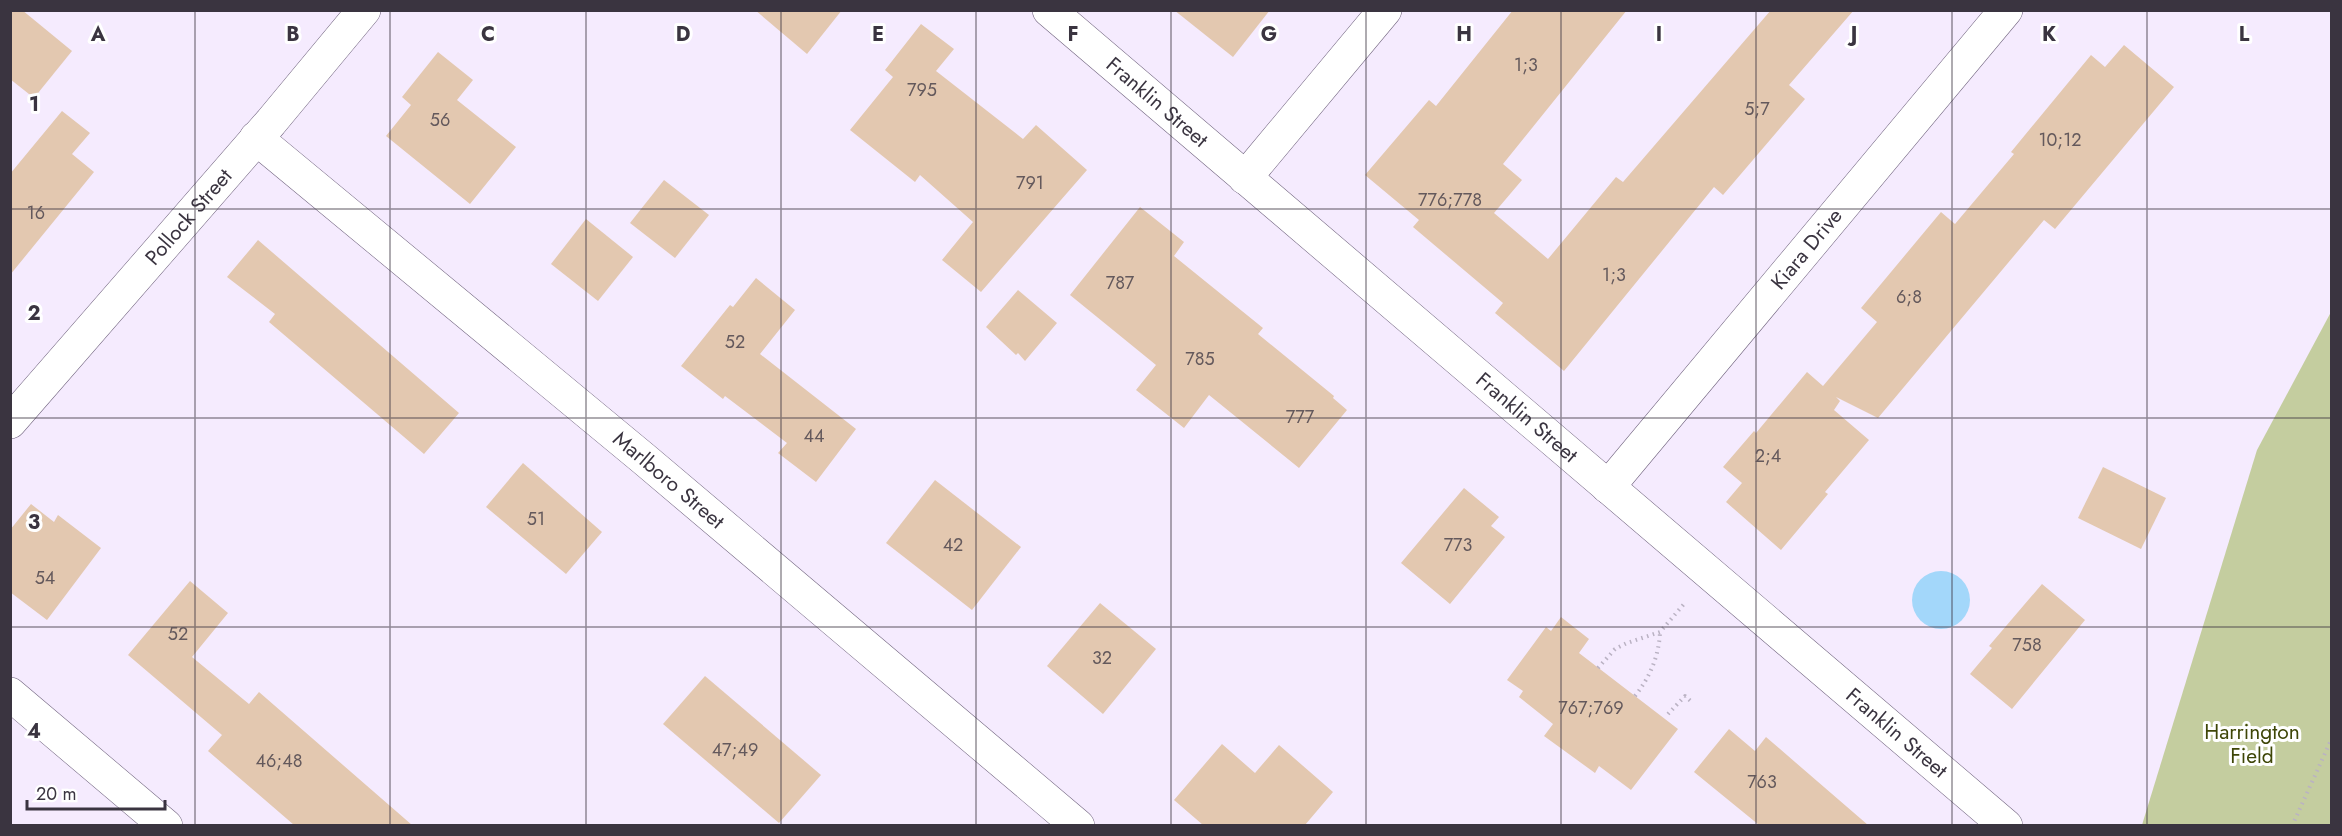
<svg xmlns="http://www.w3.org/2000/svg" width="2342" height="836" font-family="Jost,sans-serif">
	<rect width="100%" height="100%" fill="#f5ebfe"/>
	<path fill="#c4cd9f" d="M 2331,312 L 2331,825 L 2142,825 L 2257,450 Z"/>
	<circle fill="#a3d7fa" cx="1941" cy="600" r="29"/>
	<g fill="#e3c8b0">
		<path d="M 10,10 L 22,10 L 72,51 L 34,98 L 10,79 Z"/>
		<path d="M 755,10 L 842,10 L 807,54 Z"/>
		<path d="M 1174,10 L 1270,10 L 1233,57 Z"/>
		<path d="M 1513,10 L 1627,10 L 1503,164 L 1522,180 L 1494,213 L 1548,259 L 1616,177 L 1623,182 L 1771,10 L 1854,10 L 1789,85 L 1805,99 L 1723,195 L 1714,187 L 1564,371 L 1495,313 L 1503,303 L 1413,227 L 1419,220 L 1365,175 L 1429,100 L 1436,106 Z"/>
		<path d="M 921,24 L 954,49 L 936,71 L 1023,139 L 1036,125 L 1087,170 L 981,292 L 942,260 L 973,222 L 920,175 L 915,182 L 850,130 L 893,77 L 885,70 Z"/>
		<path d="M 2124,45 L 2174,87 L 2055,229 L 2044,220 L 1878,418 L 1836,397 L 1840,401 L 1834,410 L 1869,440 L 1825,492 L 1828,494 L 1781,550 L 1726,502 L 1742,483 L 1723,467 L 1754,431 L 1756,433 L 1807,372 L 1823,386 L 1877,322 L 1861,308 L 1941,212 L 1955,224 L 2014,154 L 2011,152 L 2091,55 L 2105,67 Z"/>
		<path d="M 438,52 L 473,80 L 457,100 L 516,147 L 470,204 L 386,136 L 411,105 L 402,97 Z"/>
		<path d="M 62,111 L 90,133 L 72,154 L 94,172 L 10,275 L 10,174 Z"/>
		<path d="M 664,180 L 709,215 L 675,258 L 630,223 Z"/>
		<path d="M 1140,207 L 1184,242 L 1174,256 L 1263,328 L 1258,334 L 1334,396 L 1333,398 L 1347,410 L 1299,468 L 1209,395 L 1184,428 L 1136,390 L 1156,365 L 1070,295 Z"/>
		<path d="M 586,219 L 633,257 L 598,301 L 551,264 Z"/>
		<path d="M 258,240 L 459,413 L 424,454 L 269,322 L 275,314 L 227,277 Z"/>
		<path d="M 756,278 L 795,310 L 760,354 L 856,429 L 816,482 L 778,453 L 787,443 L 725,396 L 723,399 L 681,366 L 730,305 L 733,307 Z"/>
		<path d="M 1018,290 L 1057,323 L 1025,361 L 1018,353 L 1016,355 L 986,327 Z"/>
		<path d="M 523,463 L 602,532 L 566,574 L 486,507 Z"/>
		<path d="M 2103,467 L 2166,498 L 2141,549 L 2078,518 Z"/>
		<path d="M 935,480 L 1021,547 L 972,610 L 886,543 Z"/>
		<path d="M 1464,488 L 1499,517 L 1491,526 L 1505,537 L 1450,604 L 1401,563 Z"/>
		<path d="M 31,504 L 54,522 L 58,515 L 101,548 L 47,620 L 10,592 L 10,530 Z"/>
		<path d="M 190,581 L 228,613 L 192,657 L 249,704 L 259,692 L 412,825 L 294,825 L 208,751 L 222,735 L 128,655 Z"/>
		<path d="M 2042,584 L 2085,620 L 2012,709 L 1970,674 L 1992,648 L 1989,646 Z"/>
		<path d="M 1100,603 L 1156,649 L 1103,714 L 1047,666 Z"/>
		<path d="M 1561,617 L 1589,639 L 1579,653 L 1678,729 L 1631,790 L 1599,766 L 1595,773 L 1544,736 L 1553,724 L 1519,697 L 1523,691 L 1507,680 L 1546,627 L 1551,631 Z"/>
		<path d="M 705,676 L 821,775 L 779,823 L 663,724 Z"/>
		<path d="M 1729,729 L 1755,751 L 1766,737 L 1868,825 L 1759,825 L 1694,772 Z"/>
		<path d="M 1222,744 L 1255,773 L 1279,745 L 1333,792 L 1305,825 L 1203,825 L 1174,800 Z"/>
	</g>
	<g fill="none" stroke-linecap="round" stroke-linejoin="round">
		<defs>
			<g id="street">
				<path id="s1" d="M 1049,10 L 2006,826"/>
				<path id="s2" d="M 256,138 L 644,459 L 1078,826"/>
				<path d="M 1245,178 L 1385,10"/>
				<path id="s3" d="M 10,422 L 271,122 L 364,10"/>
				<path id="s4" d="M 1608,487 L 2006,10"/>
				<path d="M 10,694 L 166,826"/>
			</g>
		</defs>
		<use href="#street" stroke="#70637e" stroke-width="34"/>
		<g stroke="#bab2c3" stroke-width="4" stroke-dasharray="1.5 4.5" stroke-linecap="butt">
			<path d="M 1598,668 L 1615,649 L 1627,643 L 1660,632 L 1684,604"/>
			<path d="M 1635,696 C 1650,677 1659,656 1660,632"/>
			<path d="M 1668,714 L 1685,696 L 1693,703"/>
			<path d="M 2292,826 L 2332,738"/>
		</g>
		<use href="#street" stroke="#fff" stroke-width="33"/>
	</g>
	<path fill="none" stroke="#3a3440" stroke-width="1.5" stroke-opacity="0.55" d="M 195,10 L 195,826M 390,10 L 390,826M 586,10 L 586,826M 781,10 L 781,826M 976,10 L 976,826M 1171,10 L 1171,826M 1366,10 L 1366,826M 1561,10 L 1561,826M 1756,10 L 1756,826M 1952,10 L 1952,826M 2147,10 L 2147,826M 10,209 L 2332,209M 10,418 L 2332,418M 10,627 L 2332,627"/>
	<g text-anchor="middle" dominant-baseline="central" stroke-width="6" stroke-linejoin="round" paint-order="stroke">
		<g font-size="18" fill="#64595c">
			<text x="1526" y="65">1;3</text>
			<text x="922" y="90">795</text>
			<text x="1757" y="109">5;7</text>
			<text x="440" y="120">56</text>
			<text x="2060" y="140">10;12</text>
			<text x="1030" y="183">791</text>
			<text x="1450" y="200">776;778</text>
			<text x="36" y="213">16</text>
			<text x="1614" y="275">1;3</text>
			<text x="1120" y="283">787</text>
			<text x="1909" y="297">6;8</text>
			<text x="735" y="342">52</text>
			<text x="1200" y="359">785</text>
			<text x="1300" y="417">777</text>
			<text x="814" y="436">44</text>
			<text x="1768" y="456">2;4</text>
			<text x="536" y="519">51</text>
			<text x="953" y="545">42</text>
			<text x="1458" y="545">773</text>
			<text x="45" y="578">54</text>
			<text x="178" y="634">52</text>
			<text x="2027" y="645">758</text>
			<text x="1102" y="658">32</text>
			<text x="1591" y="708">767;769</text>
			<text x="735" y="750">47;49</text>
			<text x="279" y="761">46;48</text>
			<text x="1762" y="782">763</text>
		</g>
		<g font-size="21" fill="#3a3440" stroke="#fff">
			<text stroke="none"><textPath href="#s1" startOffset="142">Franklin Street</textPath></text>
			<text stroke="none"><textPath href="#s3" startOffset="272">Pollock Street</textPath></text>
			<text stroke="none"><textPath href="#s4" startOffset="310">Kiara Drive</textPath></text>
			<text stroke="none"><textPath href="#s1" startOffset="628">Franklin Street</textPath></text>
			<text stroke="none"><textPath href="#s2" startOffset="536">Marlboro Street</textPath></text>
			<text stroke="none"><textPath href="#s1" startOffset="1114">Franklin Street</textPath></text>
		</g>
		<g font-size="21" fill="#3e4607" stroke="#fff">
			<text x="2252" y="732">Harrington<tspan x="2252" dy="24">Field</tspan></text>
		</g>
	</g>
	<g font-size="20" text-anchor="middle" font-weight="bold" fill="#3a3440" stroke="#fff" stroke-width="6" stroke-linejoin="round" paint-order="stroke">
		<text x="98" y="41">A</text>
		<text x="293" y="41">B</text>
		<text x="488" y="41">C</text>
		<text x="683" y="41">D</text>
		<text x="878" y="41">E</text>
		<text x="1073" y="41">F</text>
		<text x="1269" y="41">G</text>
		<text x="1464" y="41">H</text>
		<text x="1659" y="41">I</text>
		<text x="1854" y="41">J</text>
		<text x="2049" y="41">K</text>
		<text x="2244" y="41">L</text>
		<text x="34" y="111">1</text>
		<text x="34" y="320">2</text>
		<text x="34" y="529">3</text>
		<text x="34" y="738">4</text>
	</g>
	<rect width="2342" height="836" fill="none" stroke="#3a3440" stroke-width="24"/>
	<path d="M27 800v9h138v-9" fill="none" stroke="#3a3440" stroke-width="3"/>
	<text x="36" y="800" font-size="18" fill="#3a3440" stroke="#ffffff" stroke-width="4.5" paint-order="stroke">20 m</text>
</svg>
